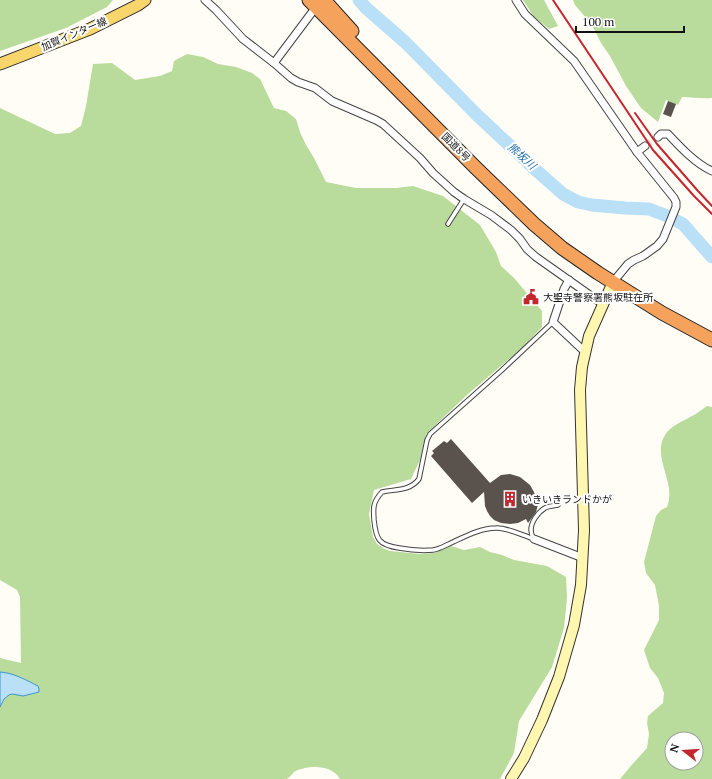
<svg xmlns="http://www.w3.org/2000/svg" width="712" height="779" font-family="'PT Serif','Noto Sans JP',serif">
	<rect width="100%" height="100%" fill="#fffdf5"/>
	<g fill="#b9dc9c" fill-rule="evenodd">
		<path d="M 0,0 L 113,0 L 107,7 L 66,28 L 0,51 Z"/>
		<path d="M 523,0 L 544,0 L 558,26 L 549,29 L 534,17 Z"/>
		<path d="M 573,0 L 712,0 L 712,98 C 702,99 692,97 682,97 L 678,105 L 666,100 L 658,122 L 641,108 L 626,86 L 610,56 L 601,43 L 592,25 L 575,5 Z"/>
		<path d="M 187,54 L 203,57 L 218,64 L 236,67 L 252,73 L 260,79 L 274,108 L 286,111 L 296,119 L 300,132 L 306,145 L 314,158 L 326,182 L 356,188 L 396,188 L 413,186 L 443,196 L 480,225 L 496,252 L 501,266 L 514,278 L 542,311 L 542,327 L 521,349 L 468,394 L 426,434 L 420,460 L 411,479 L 374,490 L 369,514 L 373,537 L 377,544 L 383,548 L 390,551 L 420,554 L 434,553 L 451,546 L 464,550 L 480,547 L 490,552 L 502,555 L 514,560 L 547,566 L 566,577 L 567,598 L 564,628 L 552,667 L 519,721 L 514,753 L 500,779 L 340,779 C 332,764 307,765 294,772 C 292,774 290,777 287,779 L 0,779 L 0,658 L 21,663 L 20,597 L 17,590 L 0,580 L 0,108 L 55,134 L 70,133 L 81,126 L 86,106 L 93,64 L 112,63 L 135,80 L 160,76 L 172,71 L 174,61 Z"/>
		<path d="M 707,406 L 712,407 L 712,779 L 620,779 L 630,767 L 647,748 L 649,734 L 647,723 L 648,716 L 663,703 L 664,693 L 658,678 L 650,668 L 644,650 L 659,620 L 659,606 L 655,585 L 646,573 L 644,562 L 656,516 L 661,510 L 667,507 C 668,504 669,501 669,498 C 672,476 650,452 668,431 C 675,424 685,420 694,415 C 699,412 703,409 707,406 ZM 672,739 L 696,739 L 696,763 L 672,763 Z"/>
	</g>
	<path fill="#b9e0f7" stroke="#3f96cf" d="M 0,672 C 14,673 26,680 38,686 L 39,689 L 39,692 L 23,696 L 12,694 L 9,695 L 4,699 L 0,707 Z"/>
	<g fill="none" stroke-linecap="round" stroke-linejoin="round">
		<path stroke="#b9e0f7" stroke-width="13" d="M 359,0 L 366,8 L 405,42 L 477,115 L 537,171 L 563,194 L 578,202 L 592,205 L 625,208 L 649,209 L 665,215 L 683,224 L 712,257"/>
	</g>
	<g fill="#5a524d">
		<path d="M 668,101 L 676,104 L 671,117 L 663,114 Z"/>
		<path d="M 451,439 L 490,483 L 501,475 L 510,474 L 520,477 L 530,485 L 534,492 L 536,500 L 539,501 L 536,512 L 528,523 L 526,519 L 518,523 L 510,524 L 501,523 L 494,520 L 490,516 L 487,511 L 485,506 L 484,492 L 472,503 L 431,456 L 434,453 L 432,451 L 444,441 L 447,443 Z"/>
	</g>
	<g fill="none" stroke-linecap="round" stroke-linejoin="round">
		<path stroke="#dbdad3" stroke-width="7" stroke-dasharray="7 3.5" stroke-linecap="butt" d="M 645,146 L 658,137"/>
		<defs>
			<g id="lane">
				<path d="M 448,224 L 464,199"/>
				<path d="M 534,539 C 524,536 506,527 496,528 C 481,528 466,536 453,542 C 446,545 440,549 433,550 C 422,551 410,550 399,548 C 379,545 376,540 374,520 C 373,507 373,502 382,492 C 396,489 410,491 419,479 L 427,440 L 430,434 L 502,370 L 553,322"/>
				<path d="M 534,539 C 532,536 531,533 531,530 C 531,522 538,512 545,508 C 548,506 553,506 558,505"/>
			</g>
			<g id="street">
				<path d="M 205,0 L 216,10 L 243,39 L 274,63 L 291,78 L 298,82 L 315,88 L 332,101 L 376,120 L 383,124 L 420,158 L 433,173 L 454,192 L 464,199 L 491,215 L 511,230 L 520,239 L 527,249 L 536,257 L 604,305"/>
				<path d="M 516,0 L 525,14 L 574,61 L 637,152 L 674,198 L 676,202 L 676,207 L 663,239 L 657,246 L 643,256 L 634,260 L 628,264 L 613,282"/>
				<path d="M 274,63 L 316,7"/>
				<path d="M 658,137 L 661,134 L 668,134 C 680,147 696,164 712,171"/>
				<path d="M 637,152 L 645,146"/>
				<path d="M 569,280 L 564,289 L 553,322 L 585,352"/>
				<path d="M 534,539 L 583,558"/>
			</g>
			<path id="secondary" d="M 511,779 L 524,758 L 542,720 L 559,677 L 574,625 L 581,585 L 584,530 L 580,390 L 582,367 L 589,336 L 613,282"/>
			<path id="primary" d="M 0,64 L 90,29 L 138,5 L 145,0"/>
			<g id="highway">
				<path d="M 309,0 L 476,168 L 534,224 L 562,248 L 598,273 L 662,313 L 712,340"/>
				<path d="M 324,0 L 352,31"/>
			</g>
		</defs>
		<use href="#lane" stroke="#444" stroke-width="5.5"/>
		<use href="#street" stroke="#444" stroke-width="9"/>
		<use href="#secondary" stroke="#333" stroke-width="12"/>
		<use href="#primary" stroke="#222" stroke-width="13"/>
		<use href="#highway" stroke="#222" stroke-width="15"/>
		<use href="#lane" stroke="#fff" stroke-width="3.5"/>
		<use href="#street" stroke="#fff" stroke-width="7"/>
		<use href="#secondary" stroke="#fff6b0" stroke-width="10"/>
		<use href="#primary" stroke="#f9d66b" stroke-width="11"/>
		<use href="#highway" stroke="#f5a25d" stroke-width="13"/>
		<g stroke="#c4262e" stroke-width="2">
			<path d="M 553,0 L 653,150 L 694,196 L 712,214"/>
			<path d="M 635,113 L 657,144 L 698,191 L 712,206"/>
		</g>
	</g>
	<defs>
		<symbol id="civic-bare" viewBox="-9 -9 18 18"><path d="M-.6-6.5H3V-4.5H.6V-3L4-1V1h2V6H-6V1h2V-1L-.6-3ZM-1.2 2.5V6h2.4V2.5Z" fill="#c4262e" stroke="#fff" stroke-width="2.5" paint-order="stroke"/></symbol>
		<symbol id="building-bare" viewBox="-9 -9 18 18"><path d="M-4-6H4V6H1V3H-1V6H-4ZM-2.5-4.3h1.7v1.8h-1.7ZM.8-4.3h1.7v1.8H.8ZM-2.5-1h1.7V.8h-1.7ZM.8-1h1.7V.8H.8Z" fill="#c4262e" stroke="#fff" stroke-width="2.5" paint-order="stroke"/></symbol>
	</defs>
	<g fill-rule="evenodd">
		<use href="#civic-bare" x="520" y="286" width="22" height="22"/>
		<use href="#building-bare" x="499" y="488" width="22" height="22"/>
	</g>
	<g text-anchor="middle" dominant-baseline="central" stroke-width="4" stroke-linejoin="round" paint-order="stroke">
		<g font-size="10" fill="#111" stroke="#fff">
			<text transform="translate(74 34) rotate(-23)">加賀インター線</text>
			<text transform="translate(456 147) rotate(45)">国道8号</text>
		</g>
		<g font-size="10" fill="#111" stroke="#fff" text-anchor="start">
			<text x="543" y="297">大聖寺警察署熊坂駐在所</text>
			<text x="522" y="499">いきいきランドかが</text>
		</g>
		<g font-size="11" font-style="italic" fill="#1768a6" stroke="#fff">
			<text transform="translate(522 156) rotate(42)">熊坂川</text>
		</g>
	</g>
	<g transform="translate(684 751) rotate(287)"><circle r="19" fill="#ffffff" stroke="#a0a0a0"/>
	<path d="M0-3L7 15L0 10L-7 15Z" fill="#c4262e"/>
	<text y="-6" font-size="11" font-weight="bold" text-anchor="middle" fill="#111111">N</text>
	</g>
	<path d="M576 26v6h108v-6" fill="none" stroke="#111111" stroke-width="2"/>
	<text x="582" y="26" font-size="12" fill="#111111" stroke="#ffffff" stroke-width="3" paint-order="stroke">100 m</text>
</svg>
